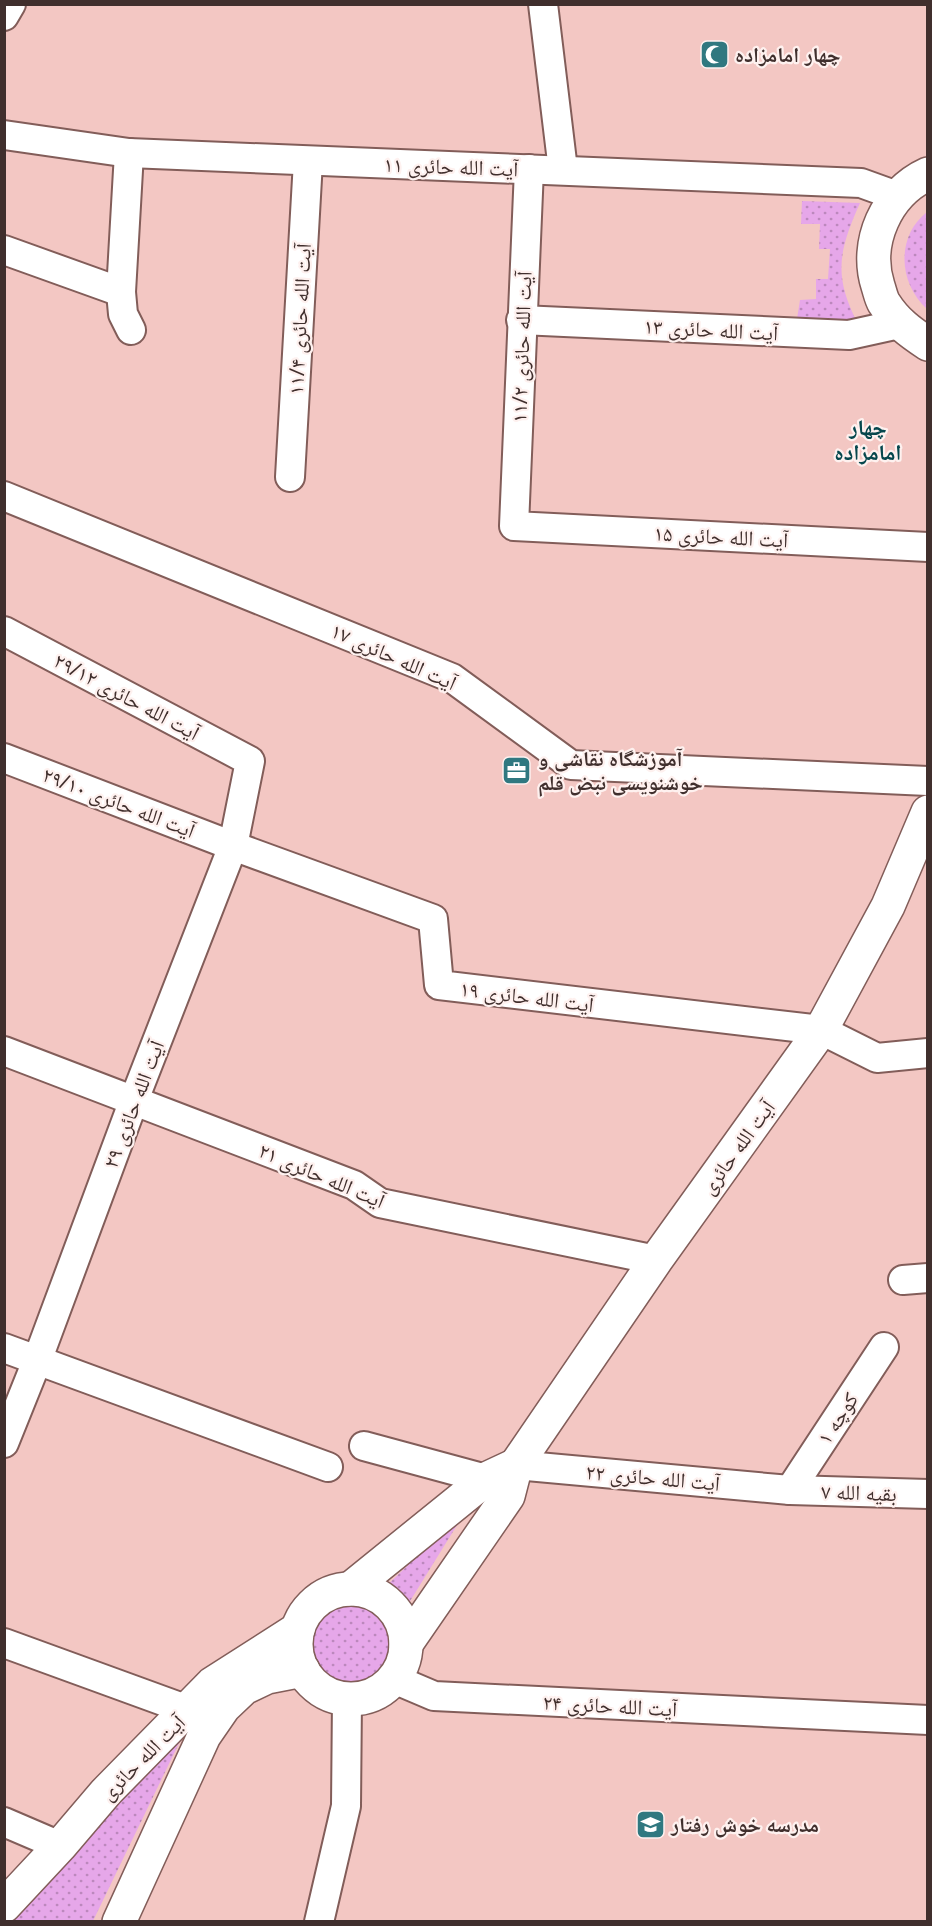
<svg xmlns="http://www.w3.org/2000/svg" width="932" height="1926" font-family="'Open Sans','Noto Naskh Arabic',sans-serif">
	<defs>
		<pattern id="grass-dots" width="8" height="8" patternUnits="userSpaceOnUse" patternTransform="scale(1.5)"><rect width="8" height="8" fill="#e6a7e9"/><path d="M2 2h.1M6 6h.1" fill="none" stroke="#bc88bd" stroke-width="1.8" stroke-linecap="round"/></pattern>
	</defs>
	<rect width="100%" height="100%" fill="#f3c7c3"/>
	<g fill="url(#grass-dots)">
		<path d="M 802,201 L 860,203 C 839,250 833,275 857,322 L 797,319 L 800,300 L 816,299 L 816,279 L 828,279 L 830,249 L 819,249 L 820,224 L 801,224 Z"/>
		<path d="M 927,212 L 927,309 C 899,284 895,237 927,212 Z"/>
		<path d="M 467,1509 L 407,1606 L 393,1592 L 383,1589 Z"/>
		<circle cx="351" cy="1646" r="42"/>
		<path d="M 181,1739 L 93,1921 L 10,1922 L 26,1901 L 171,1740 Z"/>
	</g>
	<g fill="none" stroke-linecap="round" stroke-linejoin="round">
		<defs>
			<g id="minor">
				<path d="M 543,4 L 563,170"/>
				<path d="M 4,16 L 11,4"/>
				<path d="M 4,135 L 129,153 L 861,183 L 897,196"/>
				<path d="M 129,153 L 121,292 L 123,314 L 131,330"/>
				<path d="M 529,169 L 514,526 L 928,547"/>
				<path d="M 4,250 L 121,292"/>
				<path d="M 521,320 L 849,335 L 899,324"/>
				<path d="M 290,477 L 308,161"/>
				<path d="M 4,496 L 452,678 L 571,765 L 928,781"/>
				<path d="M 4,631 L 250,761 L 233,846 L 134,1100 L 37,1361 L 4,1443"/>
				<path d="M 4,758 L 233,846 L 433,919 L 439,985 L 821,1030 L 877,1058 L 928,1053"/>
				<path d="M 4,1051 L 354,1185 L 380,1203 L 656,1260"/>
				<path d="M 903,1280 L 928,1278"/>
				<path d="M 4,1348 L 328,1467"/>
				<path d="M 364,1446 L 486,1479"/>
				<path d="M 516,1465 L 790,1490 L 928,1494"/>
				<path d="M 790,1490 L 884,1347"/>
				<path d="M 4,1643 L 188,1710"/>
				<path d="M 394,1679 L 434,1696 L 928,1720"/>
				<path d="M 4,1822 L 60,1846"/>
				<path d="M 319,1922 L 346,1806 L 347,1699"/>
			</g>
			<g id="secondary">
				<path d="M 928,174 C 886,193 864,243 878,286 C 880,292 881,298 884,303 C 896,322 910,332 928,344"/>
				<path d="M 350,1589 L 486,1479 L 516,1465"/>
				<circle cx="351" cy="1644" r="55"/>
				<path d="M 406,1644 L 508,1496 L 516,1465 L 656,1260 L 821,1030 L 888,906 L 928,812"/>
				<path d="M 4,1906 L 60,1846 L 106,1792 L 212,1684 L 298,1629"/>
				<path d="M 119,1922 L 204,1736 L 224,1707 L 244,1688 L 267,1677 L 303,1670"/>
			</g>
		</defs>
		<use href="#minor" stroke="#825d59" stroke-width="32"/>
		<use href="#secondary" stroke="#825d59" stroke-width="36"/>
		<use href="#minor" stroke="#fff" stroke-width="28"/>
		<use href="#secondary" stroke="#fff" stroke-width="33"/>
	</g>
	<defs>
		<symbol id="mosque-square" viewBox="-11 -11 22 22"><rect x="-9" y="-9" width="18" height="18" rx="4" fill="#307880" stroke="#fef1ef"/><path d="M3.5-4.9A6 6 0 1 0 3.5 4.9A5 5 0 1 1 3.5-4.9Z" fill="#fff"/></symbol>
		<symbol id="office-square" viewBox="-11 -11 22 22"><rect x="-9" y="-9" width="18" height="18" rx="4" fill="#307880" stroke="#fef1ef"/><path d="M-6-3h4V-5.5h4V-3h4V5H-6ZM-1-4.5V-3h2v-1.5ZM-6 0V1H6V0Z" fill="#fff"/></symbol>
		<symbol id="school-square" viewBox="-11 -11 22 22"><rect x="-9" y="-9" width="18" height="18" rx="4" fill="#307880" stroke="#fef1ef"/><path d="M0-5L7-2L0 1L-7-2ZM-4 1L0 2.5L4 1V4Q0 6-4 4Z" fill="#fff"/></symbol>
	</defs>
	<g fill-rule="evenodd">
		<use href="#mosque-square" x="698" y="38" width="33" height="33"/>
		<use href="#office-square" x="500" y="754" width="33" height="33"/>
		<use href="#school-square" x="634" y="1808" width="33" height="33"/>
	</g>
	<g text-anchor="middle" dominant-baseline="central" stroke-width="4.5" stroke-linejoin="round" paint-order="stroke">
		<g font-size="21" font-weight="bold" fill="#402f2d" stroke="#fef1ef" text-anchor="start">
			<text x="735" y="54">چهار امامزاده</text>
			<text x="538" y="758">آموزشگاه نقاشی و<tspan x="538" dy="24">خوشنویسی نبض قلم</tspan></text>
			<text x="671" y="1824">مدرسه خوش رفتار</text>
		</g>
		<g font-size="21" fill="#402f2d" stroke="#fef1ef">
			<text transform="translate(451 166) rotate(2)">آیت الله حائری ۱۱</text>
			<text transform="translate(299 319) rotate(-87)">آیت الله حائری ۱۱/۴</text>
			<text transform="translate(711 329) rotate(3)">آیت الله حائری ۱۳</text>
			<text transform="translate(521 347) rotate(-88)">آیت الله حائری ۱۱/۲</text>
			<text transform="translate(721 536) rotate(3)">آیت الله حائری ۱۵</text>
			<text transform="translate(394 656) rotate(24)">آیت الله حائری ۱۷</text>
			<text transform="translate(127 696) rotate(28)">آیت الله حائری ۲۹/۱۲</text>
			<text transform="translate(119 802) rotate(21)">آیت الله حائری ۲۹/۱۰</text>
			<text transform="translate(527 996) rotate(7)">آیت الله حائری ۱۹</text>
			<text transform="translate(133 1104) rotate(-69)">آیت الله حائری ۲۹</text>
			<text transform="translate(737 1147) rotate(-54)">آیت الله حائری</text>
			<text transform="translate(322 1175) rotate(23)">آیت الله حائری ۲۱</text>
			<text transform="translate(837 1418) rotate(-57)">کوچه ۱</text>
			<text transform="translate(653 1477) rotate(5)">آیت الله حائری ۲۲</text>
			<text transform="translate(859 1492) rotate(2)">بقیه الله ۷</text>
			<text transform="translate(610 1705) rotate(3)">آیت الله حائری ۲۴</text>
			<text transform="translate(142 1757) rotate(-45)">آیت الله حائری</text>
		</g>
		<g font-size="22" font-weight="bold" fill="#06474d" stroke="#fef1ef">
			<text x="868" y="426">چهار<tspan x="868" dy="25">امامزاده</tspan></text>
		</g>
	</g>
	<rect width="932" height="1926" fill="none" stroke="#402f2d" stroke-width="12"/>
</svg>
